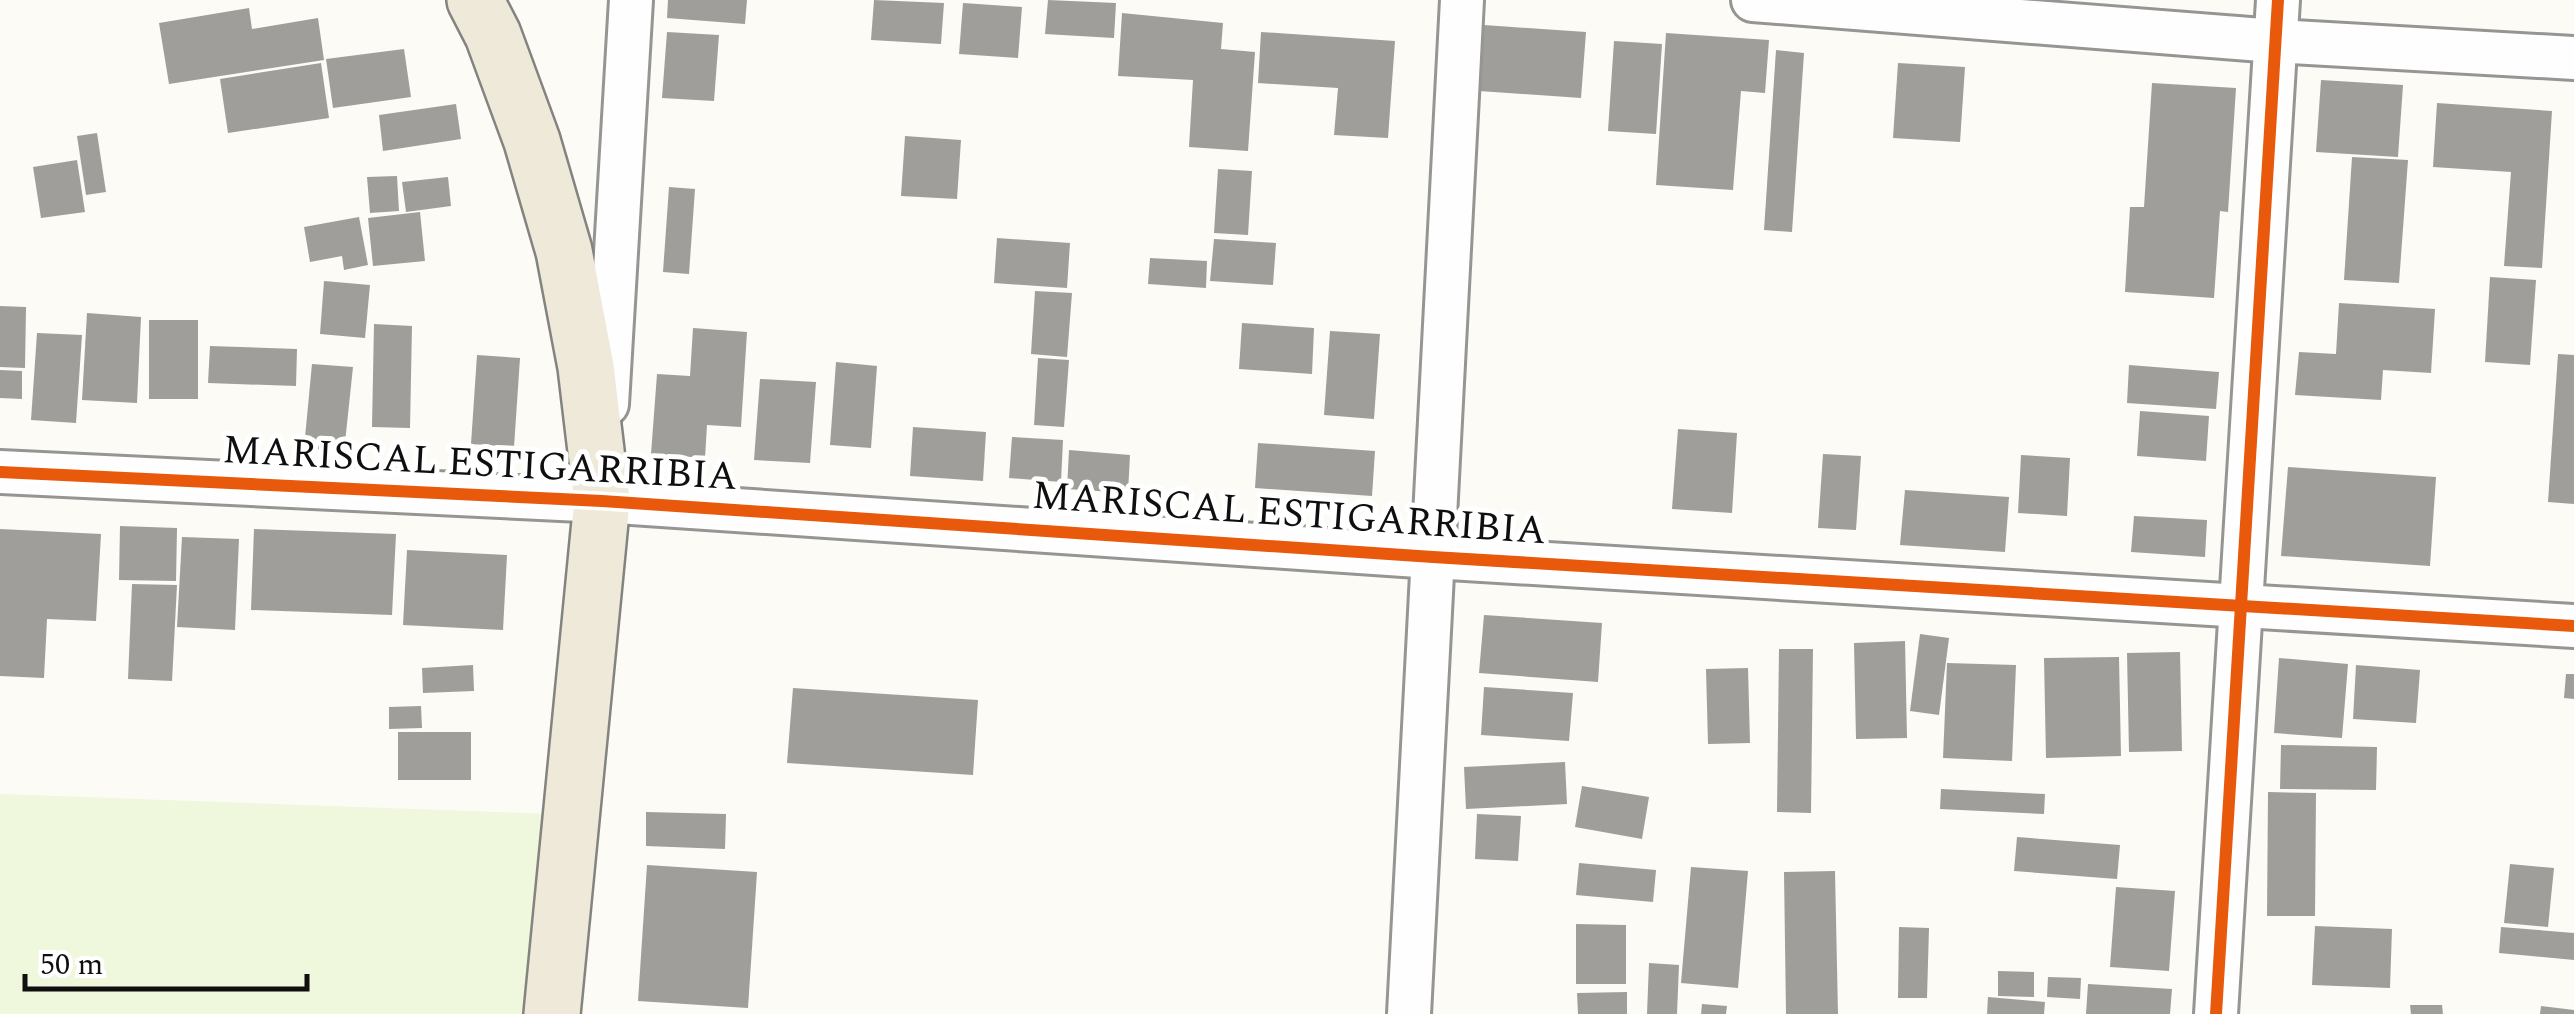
<svg xmlns="http://www.w3.org/2000/svg" width="2574" height="1014" font-family="Spectral,serif">
	<rect width="100%" height="100%" fill="#fcfbf5"/>
	<path fill="#eff7dd" d="M 0,794 L 551,814 L 535,1014 L 0,1014 Z"/>
	<g fill="#a09e9a">
		<path d="M 668,0 L 747,0 L 745,24 L 667,18 Z"/>
		<path d="M 874,0 L 944,3 L 941,44 L 871,40 Z"/>
		<path d="M 1048,0 L 1116,3 L 1114,38 L 1045,34 Z"/>
		<path d="M 963,3 L 1022,7 L 1018,58 L 959,54 Z"/>
		<path d="M 249,8 L 252,29 L 318,18 L 324,60 L 169,84 L 159,23 Z"/>
		<path d="M 1122,13 L 1223,23 L 1221,49 L 1255,52 L 1248,151 L 1189,147 L 1193,80 L 1118,76 Z"/>
		<path d="M 1484,25 L 1586,32 L 1581,98 L 1479,91 Z"/>
		<path d="M 667,32 L 719,35 L 714,101 L 662,98 Z"/>
		<path d="M 1261,32 L 1395,41 L 1388,138 L 1334,135 L 1338,88 L 1258,83 Z"/>
		<path d="M 1666,33 L 1769,40 L 1765,93 L 1741,91 L 1733,190 L 1656,185 Z"/>
		<path d="M 1614,41 L 1662,44 L 1656,134 L 1608,131 Z"/>
		<path d="M 404,49 L 411,97 L 333,108 L 326,59 Z"/>
		<path d="M 1776,50 L 1804,53 L 1792,232 L 1764,230 Z"/>
		<path d="M 321,63 L 329,118 L 228,133 L 220,79 Z"/>
		<path d="M 1898,63 L 1965,67 L 1960,142 L 1893,138 Z"/>
		<path d="M 2321,80 L 2403,85 L 2398,157 L 2316,152 Z"/>
		<path d="M 2152,83 L 2236,88 L 2228,212 L 2220,211 L 2214,298 L 2125,292 L 2130,207 L 2144,207 Z"/>
		<path d="M 2437,103 L 2552,111 L 2542,268 L 2504,266 L 2511,172 L 2433,167 Z"/>
		<path d="M 456,104 L 461,139 L 383,151 L 379,115 Z"/>
		<path d="M 97,133 L 106,192 L 86,195 L 77,136 Z"/>
		<path d="M 905,136 L 961,140 L 957,199 L 901,196 Z"/>
		<path d="M 2352,157 L 2408,160 L 2399,283 L 2344,280 Z"/>
		<path d="M 77,160 L 85,212 L 41,218 L 33,167 Z"/>
		<path d="M 1218,169 L 1252,171 L 1248,235 L 1214,233 Z"/>
		<path d="M 397,176 L 399,211 L 370,213 L 367,177 Z"/>
		<path d="M 448,177 L 451,206 L 406,212 L 402,182 Z"/>
		<path d="M 669,187 L 695,189 L 689,274 L 663,272 Z"/>
		<path d="M 420,212 L 425,261 L 373,266 L 368,218 Z"/>
		<path d="M 359,217 L 368,265 L 344,270 L 342,256 L 310,262 L 304,227 Z"/>
		<path d="M 997,238 L 1070,243 L 1067,288 L 994,283 Z"/>
		<path d="M 1214,239 L 1276,243 L 1273,285 L 1210,281 Z"/>
		<path d="M 1150,258 L 1207,261 L 1206,288 L 1148,284 Z"/>
		<path d="M 2490,277 L 2536,280 L 2530,365 L 2485,362 Z"/>
		<path d="M 324,281 L 370,285 L 365,338 L 320,334 Z"/>
		<path d="M 1035,291 L 1072,293 L 1067,357 L 1031,354 Z"/>
		<path d="M 2339,303 L 2435,309 L 2431,373 L 2383,370 L 2381,400 L 2295,395 L 2299,352 L 2336,354 Z"/>
		<path d="M 0,306 L 26,307 L 25,368 L 0,367 Z"/>
		<path d="M 87,313 L 141,317 L 137,403 L 82,400 Z"/>
		<rect x="149" y="320" width="49" height="79"/>
		<path d="M 1242,323 L 1314,328 L 1312,374 L 1239,369 Z"/>
		<path d="M 374,324 L 412,326 L 410,428 L 372,427 Z"/>
		<path d="M 693,328 L 747,332 L 741,427 L 707,425 L 705,458 L 651,454 L 657,374 L 690,376 Z"/>
		<path d="M 1330,331 L 1380,334 L 1374,419 L 1324,415 Z"/>
		<path d="M 37,333 L 82,335 L 76,423 L 31,420 Z"/>
		<path d="M 210,346 L 297,349 L 296,386 L 208,383 Z"/>
		<path d="M 2558,354 L 2574,355 L 2574,504 L 2548,502 Z"/>
		<path d="M 477,355 L 520,358 L 514,447 L 471,444 Z"/>
		<path d="M 1038,358 L 1069,360 L 1064,427 L 1034,425 Z"/>
		<path d="M 836,362 L 877,366 L 871,448 L 830,445 Z"/>
		<path d="M 312,364 L 353,367 L 344,452 L 304,448 Z"/>
		<path d="M 2129,365 L 2219,372 L 2216,409 L 2127,403 Z"/>
		<path d="M 0,370 L 22,371 L 22,399 L 0,398 Z"/>
		<path d="M 760,379 L 816,382 L 810,463 L 754,460 Z"/>
		<path d="M 2140,411 L 2209,416 L 2206,461 L 2137,456 Z"/>
		<path d="M 913,427 L 986,432 L 983,481 L 910,476 Z"/>
		<path d="M 1678,429 L 1737,433 L 1732,513 L 1672,509 Z"/>
		<path d="M 1012,437 L 1063,440 L 1061,482 L 1009,478 Z"/>
		<path d="M 1258,443 L 1375,451 L 1372,496 L 1255,488 Z"/>
		<path d="M 1069,450 L 1130,455 L 1128,493 L 1067,489 Z"/>
		<path d="M 1823,454 L 1861,456 L 1856,530 L 1818,528 Z"/>
		<path d="M 2021,455 L 2070,458 L 2067,516 L 2018,513 Z"/>
		<path d="M 2288,467 L 2436,477 L 2430,566 L 2281,556 Z"/>
		<path d="M 1905,490 L 2009,497 L 2005,552 L 1900,545 Z"/>
		<path d="M 2134,516 L 2207,520 L 2205,557 L 2131,552 Z"/>
		<path d="M 120,526 L 177,528 L 176,581 L 119,580 Z"/>
		<path d="M 0,529 L 101,534 L 96,621 L 47,619 L 44,678 L 0,676 Z"/>
		<path d="M 254,529 L 396,534 L 392,615 L 251,610 Z"/>
		<path d="M 182,537 L 239,539 L 235,630 L 177,627 Z"/>
		<path d="M 407,550 L 507,555 L 503,630 L 403,625 Z"/>
		<path d="M 132,584 L 177,585 L 172,681 L 128,679 Z"/>
		<path d="M 1484,615 L 1602,623 L 1598,682 L 1479,673 Z"/>
		<path d="M 1920,634 L 1949,638 L 1939,715 L 1910,711 Z"/>
		<path d="M 1905,641 L 1907,738 L 1856,739 L 1854,643 Z"/>
		<path d="M 1779,649 L 1813,649 L 1811,813 L 1777,812 Z"/>
		<path d="M 2180,652 L 2182,751 L 2129,752 L 2127,653 Z"/>
		<path d="M 2119,657 L 2121,756 L 2046,758 L 2044,658 Z"/>
		<path d="M 2279,658 L 2348,664 L 2342,738 L 2274,733 Z"/>
		<path d="M 1947,663 L 2016,665 L 2012,761 L 1943,758 Z"/>
		<path d="M 473,665 L 474,691 L 423,693 L 422,668 Z"/>
		<path d="M 2356,665 L 2420,670 L 2416,723 L 2353,719 Z"/>
		<path d="M 1748,668 L 1750,743 L 1708,744 L 1706,669 Z"/>
		<path d="M 2566,674 L 2574,674 L 2574,699 L 2564,698 Z"/>
		<path d="M 1484,687 L 1573,693 L 1569,741 L 1481,735 Z"/>
		<path d="M 793,688 L 978,700 L 973,775 L 787,763 Z"/>
		<path d="M 421,706 L 422,728 L 389,729 L 389,707 Z"/>
		<rect x="398" y="732" width="73" height="48"/>
		<path d="M 2281,745 L 2377,747 L 2376,790 L 2280,789 Z"/>
		<path d="M 1565,762 L 1567,804 L 1466,809 L 1464,767 Z"/>
		<path d="M 1582,786 L 1649,797 L 1642,839 L 1575,827 Z"/>
		<path d="M 1941,789 L 2045,794 L 2044,814 L 1940,809 Z"/>
		<path d="M 2268,792 L 2316,793 L 2315,916 L 2267,916 Z"/>
		<path d="M 646,812 L 726,814 L 725,849 L 646,846 Z"/>
		<path d="M 1477,814 L 1521,816 L 1518,861 L 1475,859 Z"/>
		<path d="M 2017,837 L 2120,845 L 2117,879 L 2014,871 Z"/>
		<path d="M 1579,863 L 1656,870 L 1653,902 L 1576,895 Z"/>
		<path d="M 2510,864 L 2554,868 L 2548,927 L 2504,923 Z"/>
		<path d="M 647,865 L 757,872 L 748,1008 L 638,1001 Z"/>
		<path d="M 1691,867 L 1748,871 L 1738,988 L 1681,983 Z"/>
		<path d="M 1835,871 L 1838,1014 L 1786,1014 L 1784,872 Z"/>
		<path d="M 2116,887 L 2175,891 L 2169,971 L 2110,967 Z"/>
		<path d="M 1576,924 L 1626,925 L 1626,984 L 1576,984 Z"/>
		<path d="M 2315,926 L 2392,929 L 2390,988 L 2312,985 Z"/>
		<path d="M 1899,927 L 1929,928 L 1927,998 L 1898,998 Z"/>
		<path d="M 2501,927 L 2574,933 L 2574,960 L 2499,953 Z"/>
		<path d="M 1649,963 L 1679,965 L 1677,1014 L 1647,1014 Z"/>
		<path d="M 1998,971 L 2034,972 L 2034,997 L 1998,996 Z"/>
		<path d="M 2048,977 L 2081,978 L 2080,999 L 2047,997 Z"/>
		<path d="M 2088,984 L 2172,989 L 2170,1014 L 2086,1014 Z"/>
		<path d="M 1627,992 L 1627,1014 L 1578,1014 L 1577,993 Z"/>
		<path d="M 1988,997 L 2045,1002 L 2044,1014 L 1987,1014 Z"/>
		<path d="M 1702,1004 L 1727,1006 L 1726,1014 L 1701,1014 Z"/>
		<path d="M 2410,1005 L 2442,1005 L 2443,1014 L 2411,1014 Z"/>
		<path d="M 2541,1006 L 2574,1010 L 2574,1014 L 2540,1014 Z"/>
	</g>
	<g fill="none" stroke-linecap="round" stroke-linejoin="round">
		<defs>
			<g id="minor">
				<path d="M 1753,0 L 2275,41 L 2574,58"/>
				<path d="M 607,404 L 631,0"/>
				<path d="M 0,472 L 602,501 L 1433,557 L 2574,626"/>
				<path d="M 1409,1014 L 1462,0"/>
				<path d="M 2216,1014 L 2278,0"/>
			</g>
			<path id="major" d="M 475,0 L 493,35 L 532,141 L 564,251 L 586,367 L 602,501 L 552,1014"/>
		</defs>
		<use href="#minor" stroke="#969593" stroke-width="48"/>
		<use href="#major" stroke="#838380" stroke-width="60"/>
		<use href="#minor" stroke="#fffefe" stroke-width="42"/>
		<use href="#major" stroke="#eee9d9" stroke-width="55"/>
		<defs>
			<g id="cycleway">
				<path d="M 0,472 L 602,501 L 1433,557 L 2574,626"/>
				<path d="M 2216,1014 L 2278,0"/>
			</g>
		</defs>
		<use href="#cycleway" stroke="#fff" stroke-width="19"/>
		<use href="#cycleway" stroke="#e8590c" stroke-width="12"/>
	</g>
	<g text-anchor="middle" dominant-baseline="central" stroke-width="10" stroke-linejoin="round" paint-order="stroke">
		<g font-size="40" fill="#0f0f0f" stroke="#fff">
			<text transform="translate(480 464) rotate(3)">MARISCAL ESTIGARRIBIA</text>
			<text transform="translate(1289 514) rotate(4)">MARISCAL ESTIGARRIBIA</text>
		</g>
	</g>
	<path d="M25 974v15h282v-15" fill="none" stroke="#0f0f0f" stroke-width="5"/>
	<text x="40" y="974" font-size="30" fill="#0f0f0f" stroke="#ffffff" stroke-width="8" paint-order="stroke">50 m</text>
</svg>
